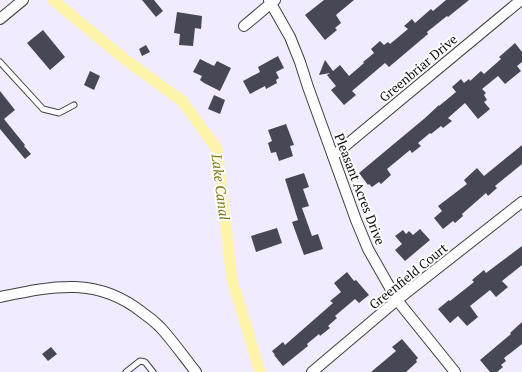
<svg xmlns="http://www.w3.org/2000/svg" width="522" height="372" font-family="'PT Serif',serif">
	<rect width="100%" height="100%" fill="#f1ebff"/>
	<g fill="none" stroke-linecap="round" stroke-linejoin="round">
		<path stroke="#fdf4a9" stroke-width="11" d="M 53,0 L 127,61 L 182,101 L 217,149 L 232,279 L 260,372"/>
	</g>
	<g fill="#474856">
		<path d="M 142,0 L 154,0 L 163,11 L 156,17 Z"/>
		<path d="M 324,0 L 354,0 L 336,15 L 341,23 L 335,28 L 337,30 L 325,40 L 305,15 Z"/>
		<path d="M 446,0 L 469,0 L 448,17 L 447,16 L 427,32 L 428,34 L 389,67 L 385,63 L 365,80 L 352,91 L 356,95 L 344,105 L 331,90 L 336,86 L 327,75 L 330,73 L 319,75 L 325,60 L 333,71 L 340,65 L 349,76 L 364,63 L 363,62 L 374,53 L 371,49 L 380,41 L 384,45 L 388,42 L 390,44 L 408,29 L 404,26 L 412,19 L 415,23 L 431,9 L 433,11 Z"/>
		<path d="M 177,12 L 202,16 L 201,29 L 195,28 L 193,46 L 179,45 L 180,34 L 174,33 Z"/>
		<path d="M 43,30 L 65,57 L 50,70 L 27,43 Z"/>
		<path d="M 515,43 L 522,52 L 522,62 L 517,66 L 521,71 L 505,84 L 498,76 L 482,89 L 486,93 L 484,95 L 487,100 L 484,102 L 490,109 L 478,119 L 465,103 L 448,118 L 452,121 L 443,128 L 441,126 L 431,134 L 430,133 L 418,143 L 421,146 L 412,153 L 410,150 L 387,169 L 391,175 L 381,184 L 379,182 L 372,187 L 369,184 L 368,185 L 359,173 L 425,118 L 439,105 L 439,106 L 456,92 L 452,87 L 461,79 L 464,83 L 469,79 L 470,81 L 481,71 L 484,74 L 501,59 L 499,57 Z"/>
		<path d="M 146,45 L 150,52 L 142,56 L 139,49 Z"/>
		<path d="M 278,56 L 284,68 L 276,72 L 279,78 L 276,80 L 277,83 L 266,89 L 265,86 L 250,94 L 243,81 L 260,72 L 258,67 Z"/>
		<path d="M 200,59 L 214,66 L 217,61 L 231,68 L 220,91 L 204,83 L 200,80 L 202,76 L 193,72 Z"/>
		<path d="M 90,71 L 100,76 L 94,90 L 84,85 Z"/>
		<path d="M 0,91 L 15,110 L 4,119 L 25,145 L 24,146 L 31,154 L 25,159 L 0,129 Z"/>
		<path d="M 214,95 L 225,100 L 220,114 L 208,109 Z"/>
		<path d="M 286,124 L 294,145 L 290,146 L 293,156 L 279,161 L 276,152 L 271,153 L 268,143 L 272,141 L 268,130 Z"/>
		<path d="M 522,145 L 522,164 L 495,186 L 497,188 L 488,196 L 486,193 L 462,214 L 463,216 L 455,223 L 453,221 L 443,229 L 434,218 L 442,211 L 438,206 L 467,184 L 464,180 L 477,168 L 484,176 Z"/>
		<path d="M 304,173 L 309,187 L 303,189 L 309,206 L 302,208 L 312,236 L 318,234 L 323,249 L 304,255 L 292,222 L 298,220 L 285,179 Z"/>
		<path d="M 277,228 L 282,243 L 256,252 L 251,236 Z"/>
		<path d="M 420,229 L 430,240 L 405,261 L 395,250 L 402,244 L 395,236 L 403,230 L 406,234 L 409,231 L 413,235 Z"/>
		<path d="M 522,246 L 522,265 L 502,281 L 508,287 L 496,297 L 490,290 L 470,306 L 478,317 L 467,326 L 458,316 L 450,323 L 438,309 L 449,300 L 450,301 L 474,282 L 472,280 L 484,270 L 486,273 Z"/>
		<path d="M 347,272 L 354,281 L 356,280 L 369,295 L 359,303 L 355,299 L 335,316 L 337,318 L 328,326 L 330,328 L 320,336 L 319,334 L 307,344 L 308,346 L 283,366 L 274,355 L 275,355 L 272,351 L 283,342 L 285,345 L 333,303 L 330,301 L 341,292 L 334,283 Z"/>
		<path d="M 522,322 L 522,344 L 504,358 L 506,361 L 501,365 L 503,367 L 497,372 L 490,372 L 480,360 L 511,334 L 510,333 Z"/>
		<path d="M 402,339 L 418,358 L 416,360 L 417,362 L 406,372 L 371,372 L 396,351 L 392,347 Z"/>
		<path d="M 51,347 L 57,354 L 48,361 L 42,354 Z"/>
	</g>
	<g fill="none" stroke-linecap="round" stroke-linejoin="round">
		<defs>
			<g id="lane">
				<path d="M 0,62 L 43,109 L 59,113 L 74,105"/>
				<path d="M 126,372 L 140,361 L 145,362 L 153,372"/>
			</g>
			<g id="street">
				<path d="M 269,0 L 290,37 L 300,62 L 308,87 L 356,220 L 368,249 L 397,300 L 455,372"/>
				<path d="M 0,19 L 23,0"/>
				<path d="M 244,26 L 275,0"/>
				<path d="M 333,156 L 521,0"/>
				<path d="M 0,297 C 53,286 97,276 143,313 C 149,317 155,322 160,327 C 173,341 184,357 196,372"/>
				<path d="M 312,372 L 397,300 L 522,202"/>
			</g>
		</defs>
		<use href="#lane" stroke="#3f3f3f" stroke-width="7"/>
		<use href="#street" stroke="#3f3f3f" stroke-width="12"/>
		<use href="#lane" stroke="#fff" stroke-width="5"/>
		<use href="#street" stroke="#fff" stroke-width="10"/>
	</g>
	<g text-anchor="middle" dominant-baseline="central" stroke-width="4" stroke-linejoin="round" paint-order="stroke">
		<g font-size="13" fill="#0c0c0c" stroke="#fff">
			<text transform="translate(418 68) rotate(-40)">Greenbriar Drive</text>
			<text transform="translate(360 189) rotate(69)">Pleasant Acres Drive</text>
			<text transform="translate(408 276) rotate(-39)">Greenfield Court</text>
		</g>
		<g font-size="14" font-style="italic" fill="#7c770b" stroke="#fff">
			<text transform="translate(221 187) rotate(83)">Lake Canal</text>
		</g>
	</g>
</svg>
